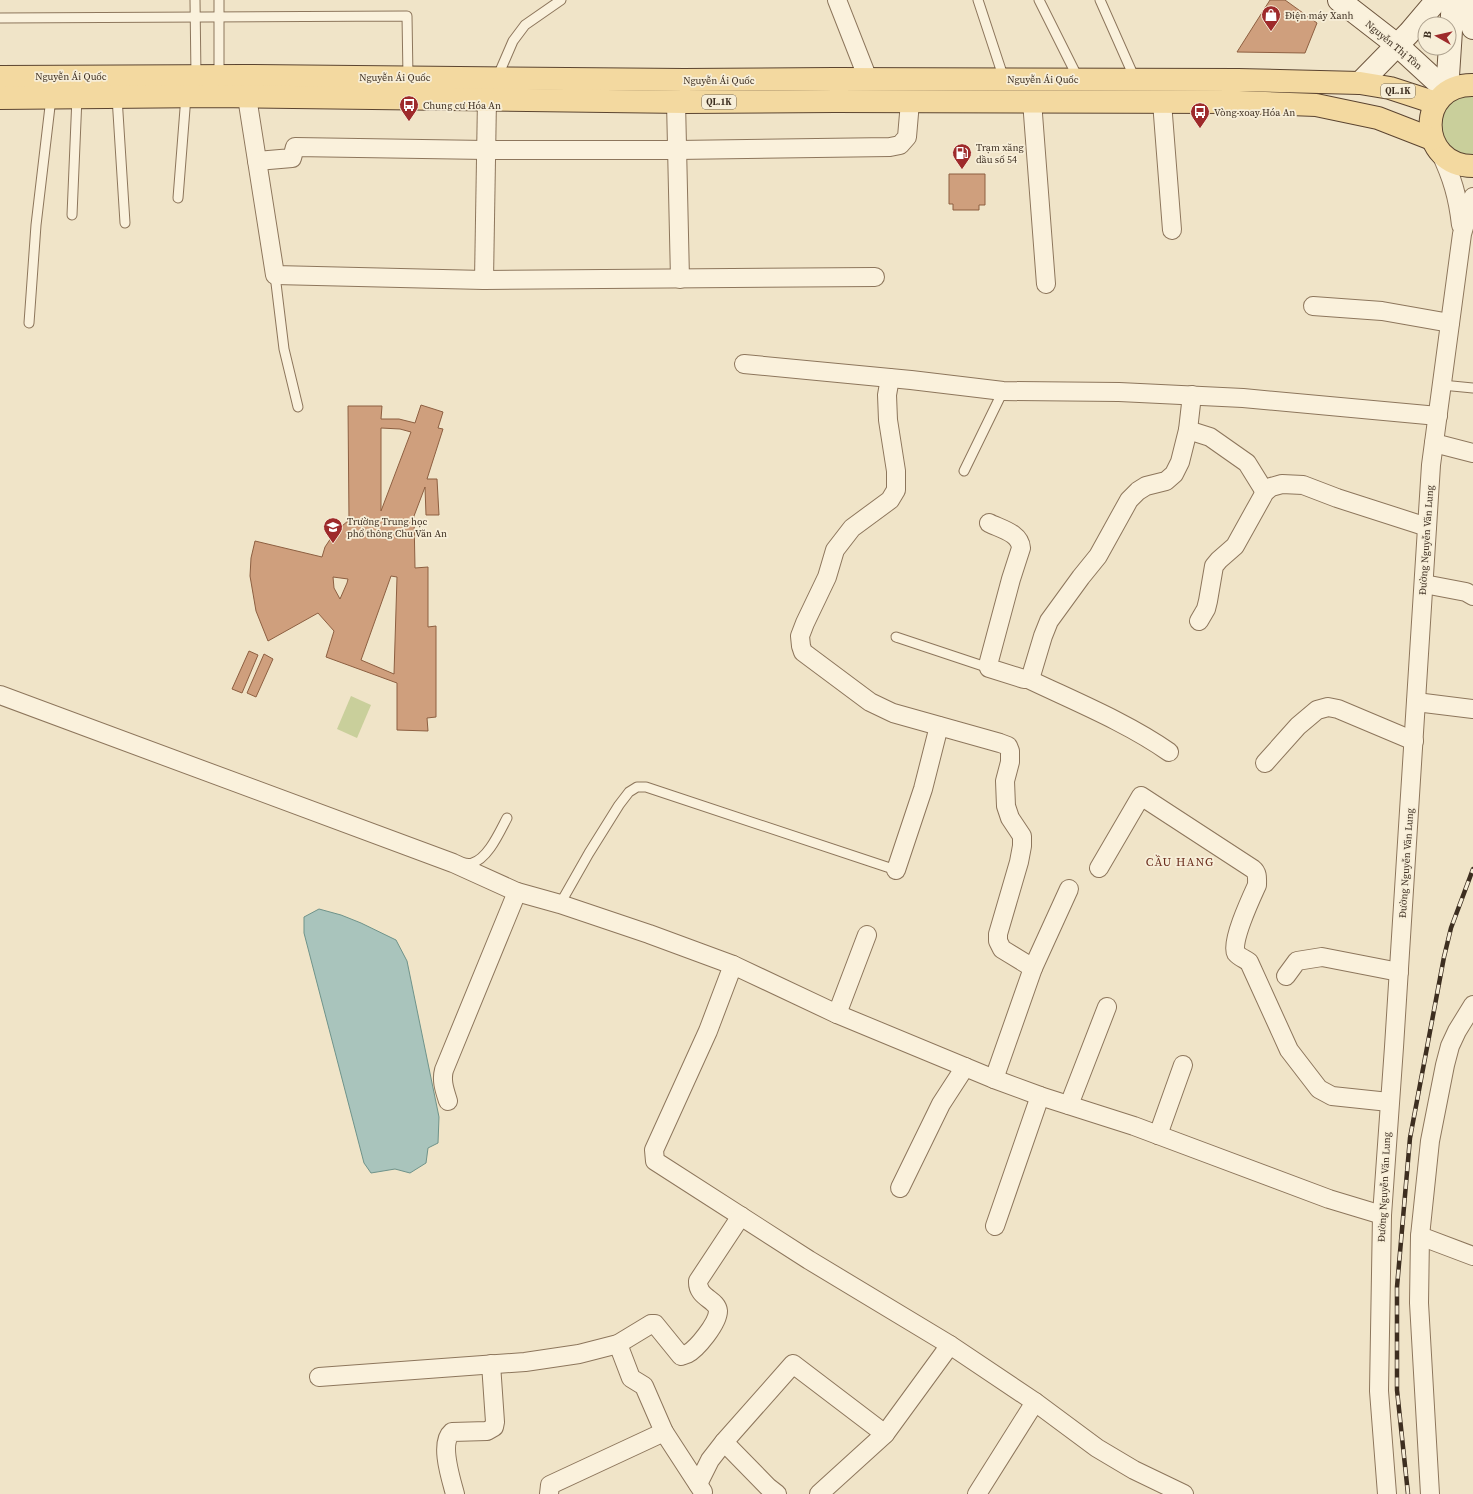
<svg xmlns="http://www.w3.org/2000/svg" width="1473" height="1494" font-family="'Source Serif 4',serif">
	<rect width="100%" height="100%" fill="#f0e4c8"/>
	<g fill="#c9cf9b">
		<path d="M 1473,93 L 1473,156 L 1457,154 L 1443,140 L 1440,119 L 1450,101 Z"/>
		<path d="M 351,696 L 371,705 L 357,738 L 337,729 Z"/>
	</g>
	<path fill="#a9c4bc" stroke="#6f938a" d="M 319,909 L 341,915 L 361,923 L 396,940 L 407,961 L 439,1117 L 438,1143 L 428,1148 L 426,1163 L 410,1173 L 395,1169 L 371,1173 L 364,1163 L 304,933 L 304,917 Z"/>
	<g fill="#cf9f7d" stroke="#8d5f41" fill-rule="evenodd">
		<path d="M 1270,0 L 1285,0 L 1317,23 L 1305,53 L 1237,52 Z"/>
		<path d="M 949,174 L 985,174 L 985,205 L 979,205 L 979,210 L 953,210 L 953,204 L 949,204 Z"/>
		<path d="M 421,405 L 443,412 L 438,428 L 443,429 L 427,479 L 437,479 L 439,515 L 426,515 L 425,487 L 414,516 L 415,568 L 428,567 L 428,627 L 436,626 L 436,717 L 427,718 L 428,731 L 397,730 L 397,683 L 326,657 L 334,631 L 318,613 L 268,641 L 256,611 L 250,576 L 251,558 L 255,541 L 322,557 L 325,547 L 335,532 L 349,520 L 348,406 L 382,406 L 381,419 L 399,419 L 415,423 ZM 381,428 L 400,429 L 411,432 L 381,511 ZM 391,576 L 397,577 L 394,674 L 361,660 ZM 333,577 L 348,579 L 347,583 L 340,599 L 334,588 Z"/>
		<path d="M 249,651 L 258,655 L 242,693 L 232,689 Z"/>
		<path d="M 264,654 L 273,659 L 256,697 L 247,693 Z"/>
	</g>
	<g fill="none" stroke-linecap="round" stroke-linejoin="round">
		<defs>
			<g id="lane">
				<path d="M 195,0 L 196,76"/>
				<path d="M 978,0 L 1004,79"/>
				<path d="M 1039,0 L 1078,78"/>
				<path d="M 1100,0 L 1135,79"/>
				<path d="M 0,18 L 407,16 L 408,77"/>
				<path d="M 219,76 L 219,0"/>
				<path d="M 497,78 L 513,41 L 525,25 L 561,0"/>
				<path d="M 117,97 L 125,223"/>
				<path d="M 178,198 L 186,96"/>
				<path d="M 72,215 L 77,97"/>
				<path d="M 275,275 L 284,349 L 298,407"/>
				<path d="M 29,323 L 36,225 L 51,98"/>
				<path d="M 1442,385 L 1473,388"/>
				<path d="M 964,471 L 1003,391"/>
				<path d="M 896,637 L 989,668"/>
				<path d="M 463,863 C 466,863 470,864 472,863 C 488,859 500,831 507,818"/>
				<path d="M 560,904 L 589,853 L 619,805 L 629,792 L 637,787 L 646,787 L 896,870"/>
			</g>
			<g id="street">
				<path d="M 837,0 L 868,79"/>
				<path d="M 247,97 L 275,275 L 484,280 L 875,277"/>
				<path d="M 1032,101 L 1046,284"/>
				<path d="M 676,102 L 680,279"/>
				<path d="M 1162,102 L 1172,230"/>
				<path d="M 1440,152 C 1452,177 1458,197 1461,225"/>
				<path d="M 257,161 L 292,158 L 295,147 L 486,150 L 677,150 L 890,147 L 900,145 L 907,137 L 910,102"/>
				<path d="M 484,280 L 487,99"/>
				<path d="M 1313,306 L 1382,311 L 1450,323"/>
				<path d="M 744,364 L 911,380 L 1003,391 L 1119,392 L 1243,398 L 1438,416"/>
				<path d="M 890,378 L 887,395 L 888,420 L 896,471 L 896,490 L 890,500 L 852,528 L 835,550 L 827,577 L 805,623 L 800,636 L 801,646 L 803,652 L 811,658 L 870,702 L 893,713 L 1000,743 L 1008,746 L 1010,751 L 1010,762 L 1005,781 L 1006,806 L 1010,818 L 1022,836 L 1022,846 L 1019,862 L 998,934 L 998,941 L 1002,949 L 1033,968 L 994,1079"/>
				<path d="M 1188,430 L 1210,437 L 1247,463 L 1265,492"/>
				<path d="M 1434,443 L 1473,453"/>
				<path d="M 989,523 C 1001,529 1020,533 1021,548 L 1011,579 L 988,665 L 989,668 L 1024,679 L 1028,679 L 1031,676 L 1043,636 L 1049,621 L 1081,577 L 1098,556 L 1129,500 L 1138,491 L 1146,486 L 1166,481 L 1174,474 L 1180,462 L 1188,430 L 1192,395"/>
				<path d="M 1424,584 L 1466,592 L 1473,596"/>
				<path d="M 1199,621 L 1206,609 L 1208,601 L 1214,566 L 1219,560 L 1235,546 L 1265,492 L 1271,487 L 1282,484 L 1303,485 L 1337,498 L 1427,527"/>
				<path d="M 1028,679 C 1074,701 1128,723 1169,752"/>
				<path d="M 0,695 L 453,863 L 517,892 L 560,904 L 649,934 L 733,965 L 837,1014 L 994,1079 L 1040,1096 L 1134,1126 L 1329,1199 L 1382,1215"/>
				<path d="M 1416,702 L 1473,709"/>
				<path d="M 1265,763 L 1298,726 L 1317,710 L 1328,707 L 1338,709 L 1414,741"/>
				<path d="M 1099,868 L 1141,796 L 1253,869 C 1258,873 1257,879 1257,885 C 1252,896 1230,943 1236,953 C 1239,957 1245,959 1249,962 L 1289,1050 L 1319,1089 L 1332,1096 L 1389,1102"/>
				<path d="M 896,870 L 923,789 L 939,726"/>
				<path d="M 733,965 L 708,1031 L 654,1150 L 655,1161 L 809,1260 L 950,1345 L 1035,1402 L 1097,1448 L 1134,1470 L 1184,1494"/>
				<path d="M 1033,968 L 1069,889"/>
				<path d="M 1286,976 L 1297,961 L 1322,957 L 1399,972"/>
				<path d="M 1473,1005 L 1457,1031 L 1450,1046 L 1445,1065 L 1430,1141 L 1420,1236 L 1473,1256"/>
				<path d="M 837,1014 L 867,935"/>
				<path d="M 448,1101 C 445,1091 441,1081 444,1070 L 517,892"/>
				<path d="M 1069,1105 L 1107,1007"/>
				<path d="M 1158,1135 L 1183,1065"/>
				<path d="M 900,1188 L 941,1104 L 965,1067"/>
				<path d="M 995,1226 L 1040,1096"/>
				<path d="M 1420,1236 L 1419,1303 L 1430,1494"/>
				<path d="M 618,1344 L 631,1378 L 644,1386 L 664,1432 L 703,1492"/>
				<path d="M 319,1377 L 525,1362 L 579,1354 L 618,1344 L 651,1324 L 655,1324 L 681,1356 C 683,1355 686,1355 687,1354 C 697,1349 718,1323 718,1311 C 717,1299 697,1298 698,1281 L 741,1216"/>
				<path d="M 724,1442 L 768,1487 L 777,1494"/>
				<path d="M 698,1484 L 710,1460 L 724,1442 L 793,1364 L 885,1434"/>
				<path d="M 455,1494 C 451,1479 439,1443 452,1432 L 487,1431 L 494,1427 L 495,1422 L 491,1364"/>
				<path d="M 549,1494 L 550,1485 L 664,1432"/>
				<path d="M 819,1494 L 885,1434 L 950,1345"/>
				<path d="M 977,1494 L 1035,1402"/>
				<path d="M 1387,1494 L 1379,1391 L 1382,1215 L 1394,1047 L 1431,465 L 1462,234 L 1473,197"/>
			</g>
			<g id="secondary">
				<path d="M 1339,0 L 1397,45 L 1447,91"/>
				<path d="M 1463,0 L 1473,28"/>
				<path d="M 1360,83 L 1409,33 L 1437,0"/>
				<path d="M 1447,91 L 1453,0"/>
			</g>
			<g id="primary">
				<path d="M 0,77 L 243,76 L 684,80 L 834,79 L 1238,80 L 1360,83 L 1390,88 L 1436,103"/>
				<path d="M 1473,85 C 1416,84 1417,166 1473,166"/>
				<path d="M 0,98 L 211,96 L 685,102 L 835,101 L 1239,102 L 1316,105 L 1378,118 L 1432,139"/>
			</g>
		</defs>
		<use href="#lane" stroke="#8d765c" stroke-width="11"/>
		<use href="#street" stroke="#8d765c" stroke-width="20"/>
		<use href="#secondary" stroke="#6f573f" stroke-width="24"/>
		<use href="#primary" stroke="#5b4430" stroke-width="24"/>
		<use href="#lane" stroke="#faf1dc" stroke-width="9"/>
		<use href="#street" stroke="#faf1dc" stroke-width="18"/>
		<use href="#secondary" stroke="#faf1dc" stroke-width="22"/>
		<use href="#primary" stroke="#f3d9a0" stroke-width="22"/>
		<defs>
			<path id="rail" d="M 1408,1494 L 1397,1390 L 1397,1287 L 1410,1138 L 1444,957 L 1451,928 L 1473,869"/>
		</defs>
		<use href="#rail" stroke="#3d2e20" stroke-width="4.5"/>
		<use href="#rail" stroke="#f7eed8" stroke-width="3" stroke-dasharray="9" stroke-linecap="butt"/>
	</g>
	<defs>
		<symbol id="shop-pin" viewBox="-11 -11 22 30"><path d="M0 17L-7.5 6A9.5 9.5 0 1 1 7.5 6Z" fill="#9e2a2b" stroke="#f7eed8"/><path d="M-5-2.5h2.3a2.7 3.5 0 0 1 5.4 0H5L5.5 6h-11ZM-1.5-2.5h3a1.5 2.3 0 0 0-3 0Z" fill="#fff"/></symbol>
		<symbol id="bus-pin" viewBox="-11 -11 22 30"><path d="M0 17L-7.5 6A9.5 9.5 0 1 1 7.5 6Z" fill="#9e2a2b" stroke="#f7eed8"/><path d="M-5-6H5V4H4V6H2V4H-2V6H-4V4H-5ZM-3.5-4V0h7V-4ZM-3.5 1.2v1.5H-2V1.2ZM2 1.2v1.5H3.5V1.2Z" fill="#fff"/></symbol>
		<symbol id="fuel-pin" viewBox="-11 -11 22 30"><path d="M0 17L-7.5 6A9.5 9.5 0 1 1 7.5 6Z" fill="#9e2a2b" stroke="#f7eed8"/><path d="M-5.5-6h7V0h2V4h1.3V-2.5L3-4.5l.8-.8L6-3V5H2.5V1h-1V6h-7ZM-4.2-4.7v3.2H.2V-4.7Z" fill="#fff"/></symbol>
		<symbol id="school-pin" viewBox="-11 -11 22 30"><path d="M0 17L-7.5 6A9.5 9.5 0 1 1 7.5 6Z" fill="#9e2a2b" stroke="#f7eed8"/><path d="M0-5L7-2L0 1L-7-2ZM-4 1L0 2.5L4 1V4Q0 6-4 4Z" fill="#fff"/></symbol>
	</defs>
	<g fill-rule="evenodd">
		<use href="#shop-pin" x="1260" y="4" width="22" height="30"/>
		<use href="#bus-pin" x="398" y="94" width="22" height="30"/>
		<use href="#bus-pin" x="1189" y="101" width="22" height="30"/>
		<use href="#fuel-pin" x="951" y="142" width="22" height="30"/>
		<use href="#school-pin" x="322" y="516" width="22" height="30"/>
	</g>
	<g text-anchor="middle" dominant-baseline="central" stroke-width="3.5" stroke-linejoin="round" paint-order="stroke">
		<g fill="#f7eed8" stroke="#756857" stroke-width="1">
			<rect x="1381" y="84" width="34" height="14" rx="3"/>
			<rect x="702" y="95" width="34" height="14" rx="3"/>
		</g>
		<g font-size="9" font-weight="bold" fill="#3d2e20">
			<text x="1398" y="91">QL.1K</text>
			<text x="719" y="102">QL.1K</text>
		</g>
		<g font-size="10" fill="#3d2e20" stroke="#f7eed8" text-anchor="start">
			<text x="1285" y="15">Điện máy Xanh</text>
			<text x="423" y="105">Chung cư Hóa An</text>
			<text x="1214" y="112">Vòng xoay Hóa An</text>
			<text x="976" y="147">Trạm xăng<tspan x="976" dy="12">dầu số 54</tspan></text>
			<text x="347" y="521">Trường Trung học<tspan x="347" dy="12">phổ thông Chu Văn An</tspan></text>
		</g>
		<g font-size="10" fill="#3d2e20" stroke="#f7eed8">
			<text transform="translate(1394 45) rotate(40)">Nguyễn Thị Tồn</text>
			<text x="71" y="76">Nguyễn Ái Quốc</text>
			<text x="395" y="77">Nguyễn Ái Quốc</text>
			<text x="1043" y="79">Nguyễn Ái Quốc</text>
			<text x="719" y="80">Nguyễn Ái Quốc</text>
			<text transform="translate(1426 540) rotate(-86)">Đường Nguyễn Văn Lung</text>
			<text transform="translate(1406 863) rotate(-86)">Đường Nguyễn Văn Lung</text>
			<text transform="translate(1384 1187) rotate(-87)">Đường Nguyễn Văn Lung</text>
		</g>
		<g font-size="12" letter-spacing="1" fill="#6b2e1e" stroke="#f7eed8">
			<text x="1180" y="862">CẦU HANG</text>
		</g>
	</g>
	<g transform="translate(1437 36) rotate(278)"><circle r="19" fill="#f7eed8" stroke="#ada18e"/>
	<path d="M0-3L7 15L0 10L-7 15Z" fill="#9e2a2b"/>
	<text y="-6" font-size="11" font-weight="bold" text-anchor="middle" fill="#3d2e20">B</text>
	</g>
</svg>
